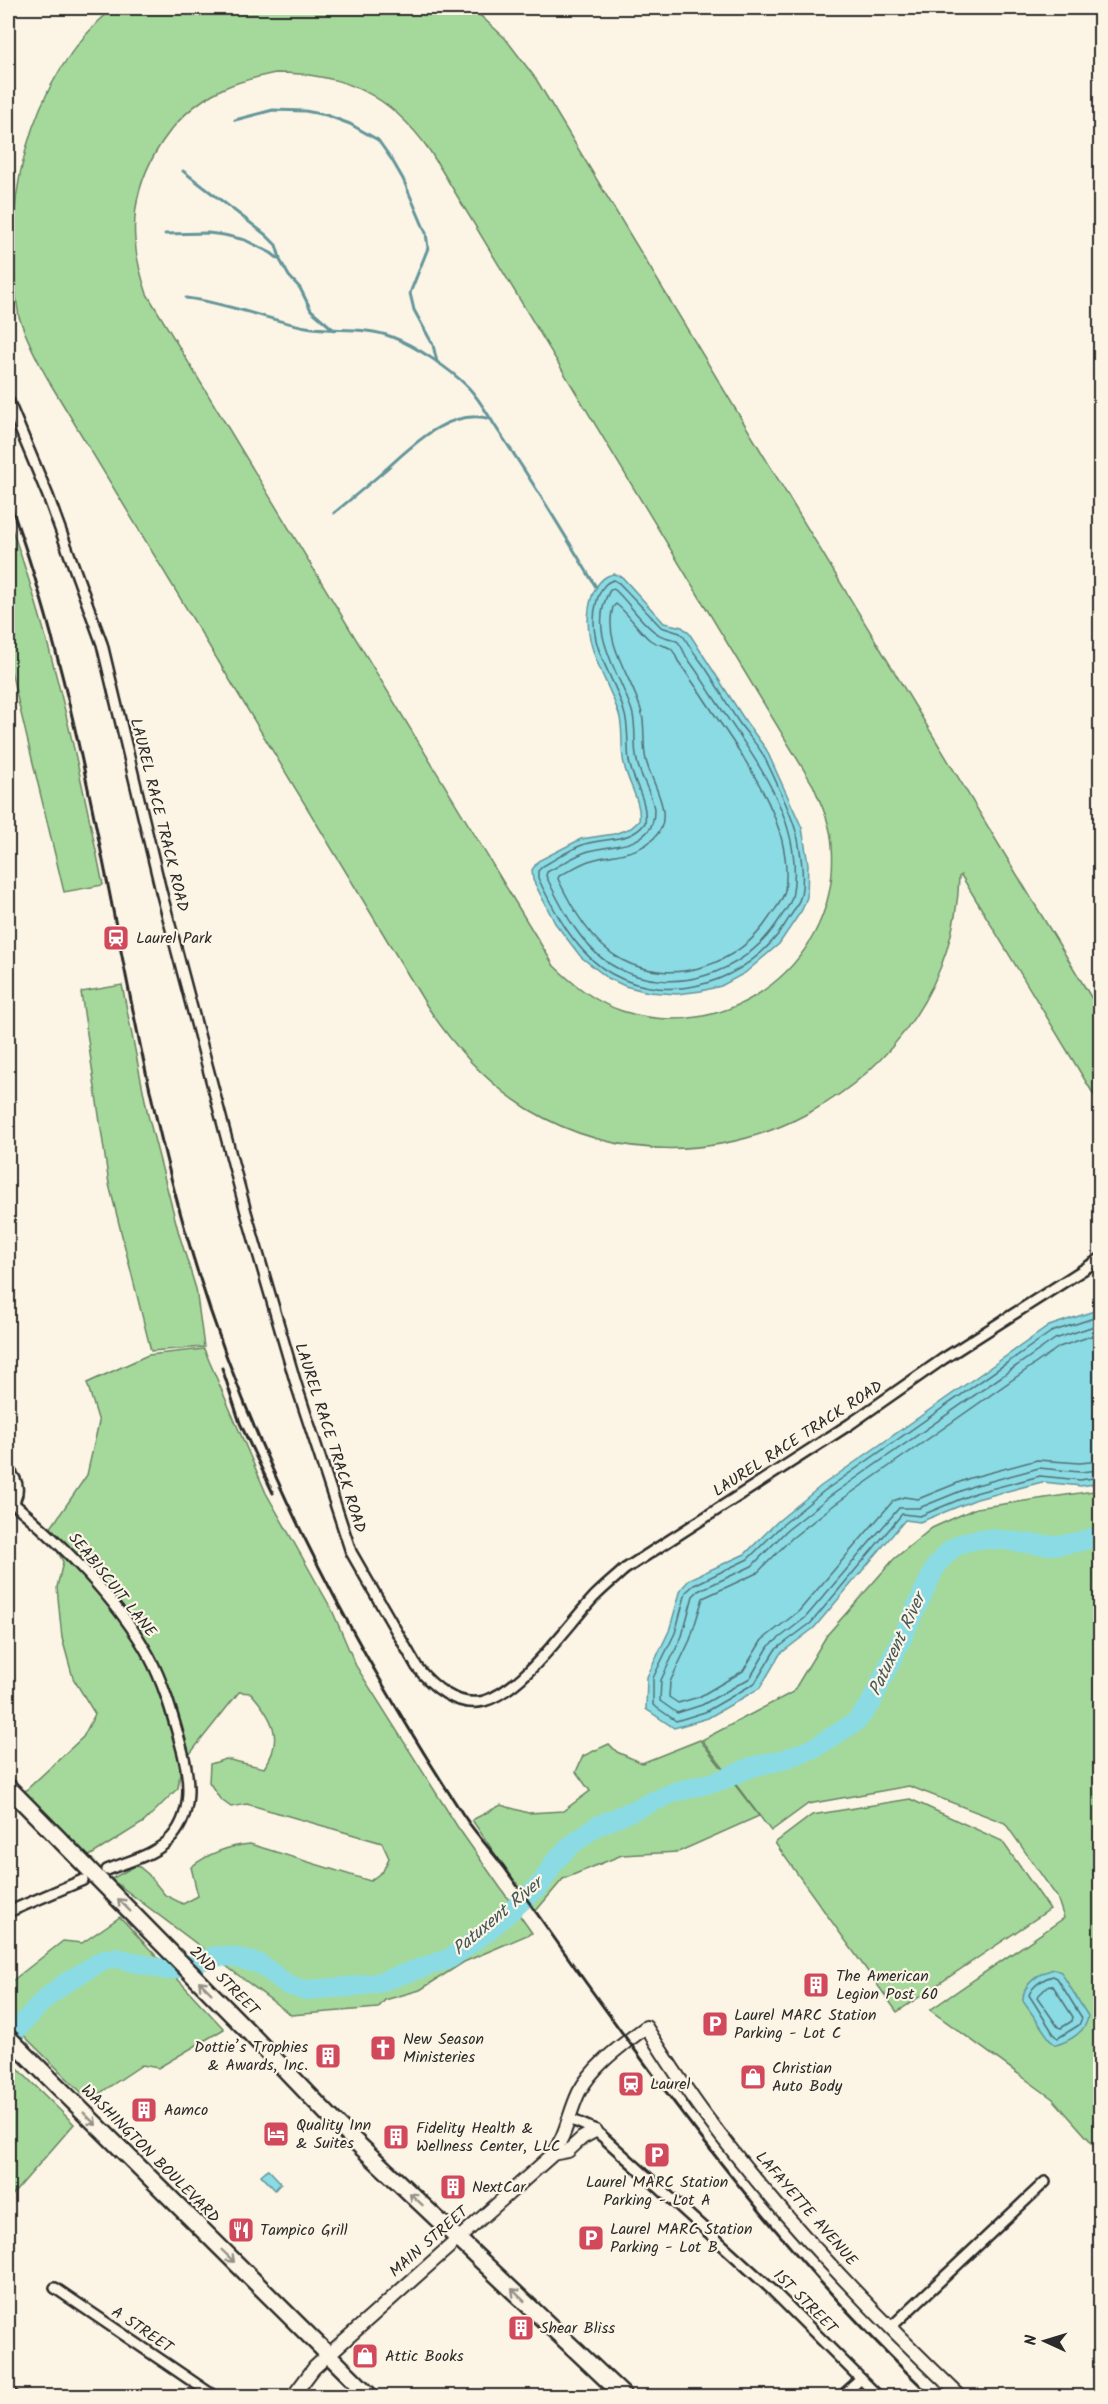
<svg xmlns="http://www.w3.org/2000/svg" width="1108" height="2404" font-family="Kalam,sans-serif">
	<rect width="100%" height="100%" fill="#fcf5e5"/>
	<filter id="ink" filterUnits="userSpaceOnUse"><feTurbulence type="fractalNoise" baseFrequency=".0167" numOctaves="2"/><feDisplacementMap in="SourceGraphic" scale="12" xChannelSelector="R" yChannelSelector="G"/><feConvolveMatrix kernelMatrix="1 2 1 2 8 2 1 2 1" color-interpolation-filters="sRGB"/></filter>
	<g filter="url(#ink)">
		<g fill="#a5d99b" stroke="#688263" stroke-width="1.5" fill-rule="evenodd">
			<path d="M 113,8 L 472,8 L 505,38 L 536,79 L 1100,1012 L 1100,1105 L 961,875 L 959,877 C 952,1088 709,1218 528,1109 C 486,1083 454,1047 427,1006 L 50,383 C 38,362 27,340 19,317 C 0,205 26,82 113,8 ZM 275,73 C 344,73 390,94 430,151 L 813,785 C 821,804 831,824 832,846 C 841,961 731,1046 622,1011 C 595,1002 574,985 554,966 L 147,294 C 141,276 136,259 135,240 C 130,179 167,116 222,89 C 239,81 257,77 275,73 Z"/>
			<path d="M 8,518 C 51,637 78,761 103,885 L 64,892 L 8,659 Z"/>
			<path d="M 122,985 L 148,1115 L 179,1234 L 196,1289 L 204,1347 L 151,1351 L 109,1184 L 81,992 Z"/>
			<path d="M 204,1349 L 266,1493 L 332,1610 L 356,1666 L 457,1826 L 532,1933 L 464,1962 L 420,1990 L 385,2000 L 378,2008 L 291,2015 L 111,1879 L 137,1865 L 148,1874 L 165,1895 L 183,1904 L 198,1896 L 191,1867 C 209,1853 227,1846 250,1844 L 370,1881 L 383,1871 L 389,1858 L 382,1843 L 247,1804 L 231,1807 L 220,1799 L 209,1782 L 210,1764 L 226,1759 L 264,1768 C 285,1739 272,1717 251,1693 L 239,1692 L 181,1765 L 178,1788 L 144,1822 L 88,1857 L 23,1793 L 83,1737 L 95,1714 L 73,1678 L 62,1638 L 57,1587 L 63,1562 L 48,1532 L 87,1475 L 99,1422 L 87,1383 L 148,1355 Z"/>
			<path d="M 1100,1490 L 1100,2152 L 1053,2099 L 930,2010 L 1064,1918 L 1057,1897 L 1005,1823 L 909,1786 L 808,1804 L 771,1831 L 702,1740 L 793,1692 L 827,1635 L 894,1559 L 932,1528 L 976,1508 Z"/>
			<path d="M 700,1740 L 759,1816 L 678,1852 L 622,1855 L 563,1879 L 535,1912 L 472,1820 L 501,1805 L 528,1813 L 563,1811 L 590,1791 L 576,1772 L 583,1756 L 609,1744 L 617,1752 L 642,1763 Z"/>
			<path d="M 910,1799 L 1002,1841 L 1050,1909 L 897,2012 L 775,1843 L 812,1815 Z"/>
			<path d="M 120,1917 L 224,2029 L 158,2068 L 142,2065 L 100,2093 L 83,2094 L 8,2020 L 8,1984 L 63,1941 L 82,1943 Z"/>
			<path d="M 15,2066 L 74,2124 L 8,2200 L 8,2076 Z"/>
		</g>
		<g fill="#8adbe4" stroke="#64959a" stroke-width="1.5">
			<path d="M 614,574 L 622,577 L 664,623 L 682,627 L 689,633 L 746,722 L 766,749 L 802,828 L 808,864 L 807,897 L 802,910 L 779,944 L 745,973 L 721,986 L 701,991 L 677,994 L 648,992 L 625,986 L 608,978 L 581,957 L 555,923 L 533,880 L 532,870 L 538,861 L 581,839 L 614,834 L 631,828 L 639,821 C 642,802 628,784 624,764 C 620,748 624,730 619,714 C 605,673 578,641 592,596 C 596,585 602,576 614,574 Z"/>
			<path d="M 1100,1309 L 1100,1483 L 1081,1486 L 1042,1482 L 977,1499 L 920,1522 L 905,1520 L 814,1628 L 780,1654 L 760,1688 L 708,1718 L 674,1728 L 646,1709 L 647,1677 L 669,1631 L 681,1589 L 690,1579 L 745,1554 L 777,1522 L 821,1486 L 1049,1326 Z"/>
			<path d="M 1054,1969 L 1061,1972 L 1088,2016 C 1087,2031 1070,2041 1056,2045 L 1051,2041 L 1023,2001 C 1022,1984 1039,1973 1054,1969 Z"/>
			<path d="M 268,2169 L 281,2183 L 275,2190 L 261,2175 Z"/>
		</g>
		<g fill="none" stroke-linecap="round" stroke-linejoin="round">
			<g stroke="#517175" stroke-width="1.5">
				<path d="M 614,580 L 619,583 L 661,627 L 680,633 L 684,637 C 689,646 695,654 702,663 C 716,682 726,704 740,724 C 747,734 756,743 762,753 C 771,769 778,786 785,802 C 791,816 797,830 799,845 C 802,861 804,879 801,895 C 798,907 790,916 784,926 C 748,981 671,1007 612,974 C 577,955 555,913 538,878 L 538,871 L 543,866 C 556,859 570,849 585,844 C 605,837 631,843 645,823 C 648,800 633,783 629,761 C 627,746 629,729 625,715 C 615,674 584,646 597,600 C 600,591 604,582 614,580 Z"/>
				<path d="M 614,589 C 628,601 642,625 658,634 C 663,638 674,638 678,642 C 682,646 684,653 687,658 C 697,670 704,683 712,695 C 750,753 804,817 793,892 C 792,904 783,913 777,923 C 743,974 673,997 617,968 C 583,951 562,909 546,876 L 547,872 C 561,865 575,855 589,851 C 609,845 633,848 648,831 C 653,826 654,816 654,809 C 652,793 640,777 637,761 C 633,745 637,727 632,711 C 619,672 586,631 610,590 Z"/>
				<path d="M 616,604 C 629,614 638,630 650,640 C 657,645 666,645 671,649 C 674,651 676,657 678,661 C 686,672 693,683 701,694 C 737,750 795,819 785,890 C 783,901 775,909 769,918 C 739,965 673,987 622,960 C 592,944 572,908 558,879 L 559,876 C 570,871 580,863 592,860 C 614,853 637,856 655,837 C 676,815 651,783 646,760 C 642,744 646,726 641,710 C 631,676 603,643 613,607 Z"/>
				<path d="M 1100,1316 L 1051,1332 L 824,1491 L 781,1526 L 748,1559 L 694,1585 L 686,1592 L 675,1633 L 653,1678 L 653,1705 L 676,1721 L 705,1712 L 755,1683 L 775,1650 L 811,1623 L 902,1514 L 920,1516 L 975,1493 L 1040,1476 L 1080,1480 L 1100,1477"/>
				<path d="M 1100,1324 L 1055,1339 L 829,1497 L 786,1531 L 752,1566 L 698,1591 L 693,1596 L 682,1636 L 661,1680 L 660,1701 L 677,1713 L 702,1705 L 750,1678 L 769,1646 L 805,1618 L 899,1508 L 919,1508 L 973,1486 L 1039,1468 L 1080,1472 L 1100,1470"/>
				<path d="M 1100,1333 L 1059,1347 L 834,1505 L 792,1538 L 757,1573 L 703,1598 L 690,1640 L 670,1682 L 669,1697 L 678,1703 L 699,1697 L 743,1671 L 762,1640 L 799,1611 L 893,1501 L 904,1497 L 918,1499 L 970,1478 L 1037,1460 L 1080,1463 L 1100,1461"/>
				<path d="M 1053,1976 L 1057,1978 L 1082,2018 L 1079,2025 L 1058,2038 L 1055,2036 L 1029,1995 C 1032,1986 1044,1978 1053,1976 Z"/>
				<path d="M 1049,1985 L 1053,1986 L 1073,2017 L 1072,2021 L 1061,2028 L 1058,2027 L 1037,1997 Z"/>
			</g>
			<g stroke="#64959a" stroke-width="3">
				<path d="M 235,120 L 273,110 L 305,111 L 326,115 L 350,124 L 378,140 L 392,160 L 403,179 L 426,233 L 428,248 L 410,293 L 414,310 L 433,345 L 437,362"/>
				<path d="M 183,171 L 266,235 L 276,245 L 280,258"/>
				<path d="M 165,234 L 208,233 L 224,235 L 245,240 L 271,253 L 280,260 L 289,276 L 300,288 L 311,310 L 334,330"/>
				<path d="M 186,298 C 227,303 265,319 306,327 C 334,332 365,326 392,337 C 416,346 450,369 468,387 C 481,401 489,417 499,432 C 534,483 565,535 596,587"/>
				<path d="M 334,513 C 351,499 367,486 384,471 C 412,446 449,407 491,419"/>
			</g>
			<path stroke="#8adbe4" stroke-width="20" d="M 8,2039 L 45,1999 L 65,1983 L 105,1959 L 117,1958 L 167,1970 L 179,1968 L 216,1956 L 233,1957 L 260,1964 L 288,1985 L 304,1990 L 348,1987 L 377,1983 L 451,1958 L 488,1931 L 541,1884 L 555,1861 L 570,1846 L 595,1827 L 675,1792 L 722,1780 L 751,1767 L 782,1760 L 814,1748 L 857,1721 L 871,1703 L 934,1570 C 962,1522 1003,1544 1046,1545 C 1065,1546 1082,1541 1100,1536"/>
			<defs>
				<g id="minor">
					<path d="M 8,400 L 48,496 L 102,644 L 161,891 L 246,1212 L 296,1384 L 351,1552 L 417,1667 C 432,1686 457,1708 484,1701 C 523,1690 566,1627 594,1597 C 604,1587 615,1578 625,1569 L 850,1424 L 943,1359 L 1100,1259"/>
					<path d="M 8,1470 C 20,1481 21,1497 8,1508"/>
					<path d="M 13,1503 C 61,1543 119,1601 149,1656 C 163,1682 172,1713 180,1742 C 189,1773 195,1810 172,1837 C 156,1855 128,1861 107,1870"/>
					<path d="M 8,1912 L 83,1880"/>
					<path d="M 570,2119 L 593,2129 L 603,2137 L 771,2289 L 878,2396"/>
					<path d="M 55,2288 L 214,2396"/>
					<path d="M 890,2328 L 1045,2182"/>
					<path d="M 8,2392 L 14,2396"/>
					<path d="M 842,2396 L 861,2379"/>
				</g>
				<g id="tertiary">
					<path d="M 552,2154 L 568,2151 L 582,2138 L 595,2131"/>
					<path d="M 293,2396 L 314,2368 L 327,2356 L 551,2156 C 567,2135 568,2115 579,2092 C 594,2064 621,2046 646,2027 C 665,2057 684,2087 705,2115 C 780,2216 869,2309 960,2396"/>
				</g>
				<g id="primary">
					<path d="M 8,1787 L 245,2028 L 339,2126 L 624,2396"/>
					<path d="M 8,2037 L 370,2396"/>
				</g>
			</defs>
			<use href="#minor" stroke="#2b2b2b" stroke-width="14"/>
			<use href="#tertiary" stroke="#2b2b2b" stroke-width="16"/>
			<use href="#primary" stroke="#2b2b2b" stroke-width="20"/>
			<use href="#minor" stroke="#fcf5e5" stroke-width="9"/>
			<use href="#tertiary" stroke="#fcf5e5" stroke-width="12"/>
			<use href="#primary" stroke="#fcf5e5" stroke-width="15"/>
			<g stroke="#2b2b2b" stroke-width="3">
				<path d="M 8,498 C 96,737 116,990 186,1233 C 246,1442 345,1634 464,1816 C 476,1834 491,1850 504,1867 C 529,1902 554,1938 579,1973 C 687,2124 796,2268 931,2396"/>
				<path d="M 222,1368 L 240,1423 L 273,1493"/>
			</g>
		</g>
		<defs><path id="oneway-shaft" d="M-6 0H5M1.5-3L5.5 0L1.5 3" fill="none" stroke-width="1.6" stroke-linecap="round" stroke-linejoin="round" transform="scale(1.5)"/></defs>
		<g stroke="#949088">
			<use href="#oneway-shaft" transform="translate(124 1905) rotate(-135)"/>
			<use href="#oneway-shaft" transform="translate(205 1987) rotate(-135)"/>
			<use href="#oneway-shaft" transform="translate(90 2119) rotate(45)"/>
			<use href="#oneway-shaft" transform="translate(416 2199) rotate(-137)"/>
			<use href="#oneway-shaft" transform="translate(228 2256) rotate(44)"/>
			<use href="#oneway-shaft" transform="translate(518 2295) rotate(-136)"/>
		</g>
	</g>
	<defs>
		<symbol id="station-square" viewBox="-11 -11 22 22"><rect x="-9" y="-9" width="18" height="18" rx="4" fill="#d1495b" stroke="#fcf5e5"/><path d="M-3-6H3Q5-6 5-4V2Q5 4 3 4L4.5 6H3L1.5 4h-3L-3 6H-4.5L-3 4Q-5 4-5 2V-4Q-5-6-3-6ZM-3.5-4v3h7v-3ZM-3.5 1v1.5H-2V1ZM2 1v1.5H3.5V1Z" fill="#fff"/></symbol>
		<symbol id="building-square" viewBox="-11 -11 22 22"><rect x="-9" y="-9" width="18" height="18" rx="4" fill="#d1495b" stroke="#fcf5e5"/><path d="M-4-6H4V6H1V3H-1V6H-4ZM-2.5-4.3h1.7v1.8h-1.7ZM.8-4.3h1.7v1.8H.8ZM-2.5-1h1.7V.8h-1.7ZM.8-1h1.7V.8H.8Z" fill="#fff"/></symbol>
		<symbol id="parking-square" viewBox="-11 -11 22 22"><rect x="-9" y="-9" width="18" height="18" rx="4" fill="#d1495b" stroke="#fcf5e5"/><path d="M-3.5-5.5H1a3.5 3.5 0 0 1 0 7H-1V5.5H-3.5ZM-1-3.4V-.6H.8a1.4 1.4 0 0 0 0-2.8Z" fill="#fff"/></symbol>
		<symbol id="church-square" viewBox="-11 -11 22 22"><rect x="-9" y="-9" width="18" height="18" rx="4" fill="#d1495b" stroke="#fcf5e5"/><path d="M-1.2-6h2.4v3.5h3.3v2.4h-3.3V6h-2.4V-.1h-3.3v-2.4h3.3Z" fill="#fff"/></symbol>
		<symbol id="shop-square" viewBox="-11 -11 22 22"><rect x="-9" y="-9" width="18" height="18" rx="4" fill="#d1495b" stroke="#fcf5e5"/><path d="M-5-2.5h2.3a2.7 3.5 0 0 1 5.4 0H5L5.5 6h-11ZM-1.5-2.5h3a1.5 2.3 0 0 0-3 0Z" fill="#fff"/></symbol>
		<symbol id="hotel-square" viewBox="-11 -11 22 22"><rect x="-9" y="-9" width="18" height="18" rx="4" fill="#d1495b" stroke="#fcf5e5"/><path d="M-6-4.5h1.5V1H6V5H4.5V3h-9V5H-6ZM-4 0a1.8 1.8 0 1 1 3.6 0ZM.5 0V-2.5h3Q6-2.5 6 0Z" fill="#fff"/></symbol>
		<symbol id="restaurant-square" viewBox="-11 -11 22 22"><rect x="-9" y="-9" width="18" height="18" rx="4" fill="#d1495b" stroke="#fcf5e5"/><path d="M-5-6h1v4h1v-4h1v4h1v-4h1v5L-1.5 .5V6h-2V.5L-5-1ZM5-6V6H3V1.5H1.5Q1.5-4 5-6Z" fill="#fff"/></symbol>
	</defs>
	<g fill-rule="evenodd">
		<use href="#station-square" x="101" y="923" width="30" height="30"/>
		<use href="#building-square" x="801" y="1970" width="30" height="30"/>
		<use href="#parking-square" x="700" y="2009" width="30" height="30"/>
		<use href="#church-square" x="368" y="2033" width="30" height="30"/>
		<use href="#building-square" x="313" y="2041" width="30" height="30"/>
		<use href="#shop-square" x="738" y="2062" width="30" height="30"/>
		<use href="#station-square" x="616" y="2069" width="30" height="30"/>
		<use href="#building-square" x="129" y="2095" width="30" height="30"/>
		<use href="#hotel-square" x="261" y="2119" width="30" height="30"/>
		<use href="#building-square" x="381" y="2122" width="30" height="30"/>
		<use href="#parking-square" x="642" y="2140" width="30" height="30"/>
		<use href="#building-square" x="438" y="2172" width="30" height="30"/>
		<use href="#restaurant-square" x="226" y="2215" width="30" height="30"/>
		<use href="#parking-square" x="576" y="2223" width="30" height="30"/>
		<use href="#building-square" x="506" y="2313" width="30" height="30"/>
		<use href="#shop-square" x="350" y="2341" width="30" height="30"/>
	</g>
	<g text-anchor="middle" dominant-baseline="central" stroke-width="4.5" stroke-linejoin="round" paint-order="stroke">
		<g font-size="16" fill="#2b2b2b" stroke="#fcf5e5">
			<text transform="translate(159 815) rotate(76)">LAUREL RACE TRACK ROAD</text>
			<text transform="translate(330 1438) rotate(72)">LAUREL RACE TRACK ROAD</text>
			<text transform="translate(798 1439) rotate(-33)">LAUREL RACE TRACK ROAD</text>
			<text transform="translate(112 1585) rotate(51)">SEABISCUIT LANE</text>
			<text transform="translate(224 1981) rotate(45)">2ND STREET</text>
			<text transform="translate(150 2154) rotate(45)">WASHINGTON BOULEVARD</text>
			<text transform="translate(806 2209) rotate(49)">LAFAYETTE AVENUE</text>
			<text transform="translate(429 2242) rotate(-41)">MAIN STREET</text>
			<text transform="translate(805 2302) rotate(45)">1ST STREET</text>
			<text transform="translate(142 2330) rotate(34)">A STREET</text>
		</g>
		<g font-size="16" fill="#2b2b2b" stroke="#fcf5e5" text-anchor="start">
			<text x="136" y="938">Laurel Park</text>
			<text x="836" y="1976">The American<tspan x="836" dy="18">Legion Post 60</tspan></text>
			<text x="734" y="2015">Laurel MARC Station<tspan x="734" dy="18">Parking - Lot C</tspan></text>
			<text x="403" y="2039">New Season<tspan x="403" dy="18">Ministeries</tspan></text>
			<text x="308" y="2047" text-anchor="end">Dottie’s Trophies<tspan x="308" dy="18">&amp; Awards, Inc.</tspan></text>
			<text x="772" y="2068">Christian<tspan x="772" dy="18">Auto Body</tspan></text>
			<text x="650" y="2084">Laurel</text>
			<text x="164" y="2110">Aamco</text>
			<text x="296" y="2125">Quality Inn<tspan x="296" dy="18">&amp; Suites</tspan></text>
			<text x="416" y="2128">Fidelity Health &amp;<tspan x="416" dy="18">Wellness Center, LLC</tspan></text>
			<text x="657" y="2182" text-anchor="middle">Laurel MARC Station<tspan x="657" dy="18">Parking - Lot A</tspan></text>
			<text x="472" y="2187">NextCar</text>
			<text x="610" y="2229">Laurel MARC Station<tspan x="610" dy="18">Parking - Lot B</tspan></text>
			<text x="260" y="2230">Tampico Grill</text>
			<text x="540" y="2328">Shear Bliss</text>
			<text x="385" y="2356">Attic Books</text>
		</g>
		<g font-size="18" font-style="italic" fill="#435759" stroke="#fcf5e5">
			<text transform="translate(898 1645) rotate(-65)">Patuxent River</text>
			<text transform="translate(498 1917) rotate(-40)">Patuxent River</text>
		</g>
	</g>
	<rect width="1108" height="2404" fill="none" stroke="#fcf5e5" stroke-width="30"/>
	<rect x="15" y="15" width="1078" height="2374" fill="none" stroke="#2b2b2b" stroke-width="2" filter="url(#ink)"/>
	<g transform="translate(1045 2341) rotate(274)" stroke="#fcf5e5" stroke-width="4.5" paint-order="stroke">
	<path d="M0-4.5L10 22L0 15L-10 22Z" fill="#2b2b2b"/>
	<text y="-9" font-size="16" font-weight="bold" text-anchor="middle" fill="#2b2b2b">N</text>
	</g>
</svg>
